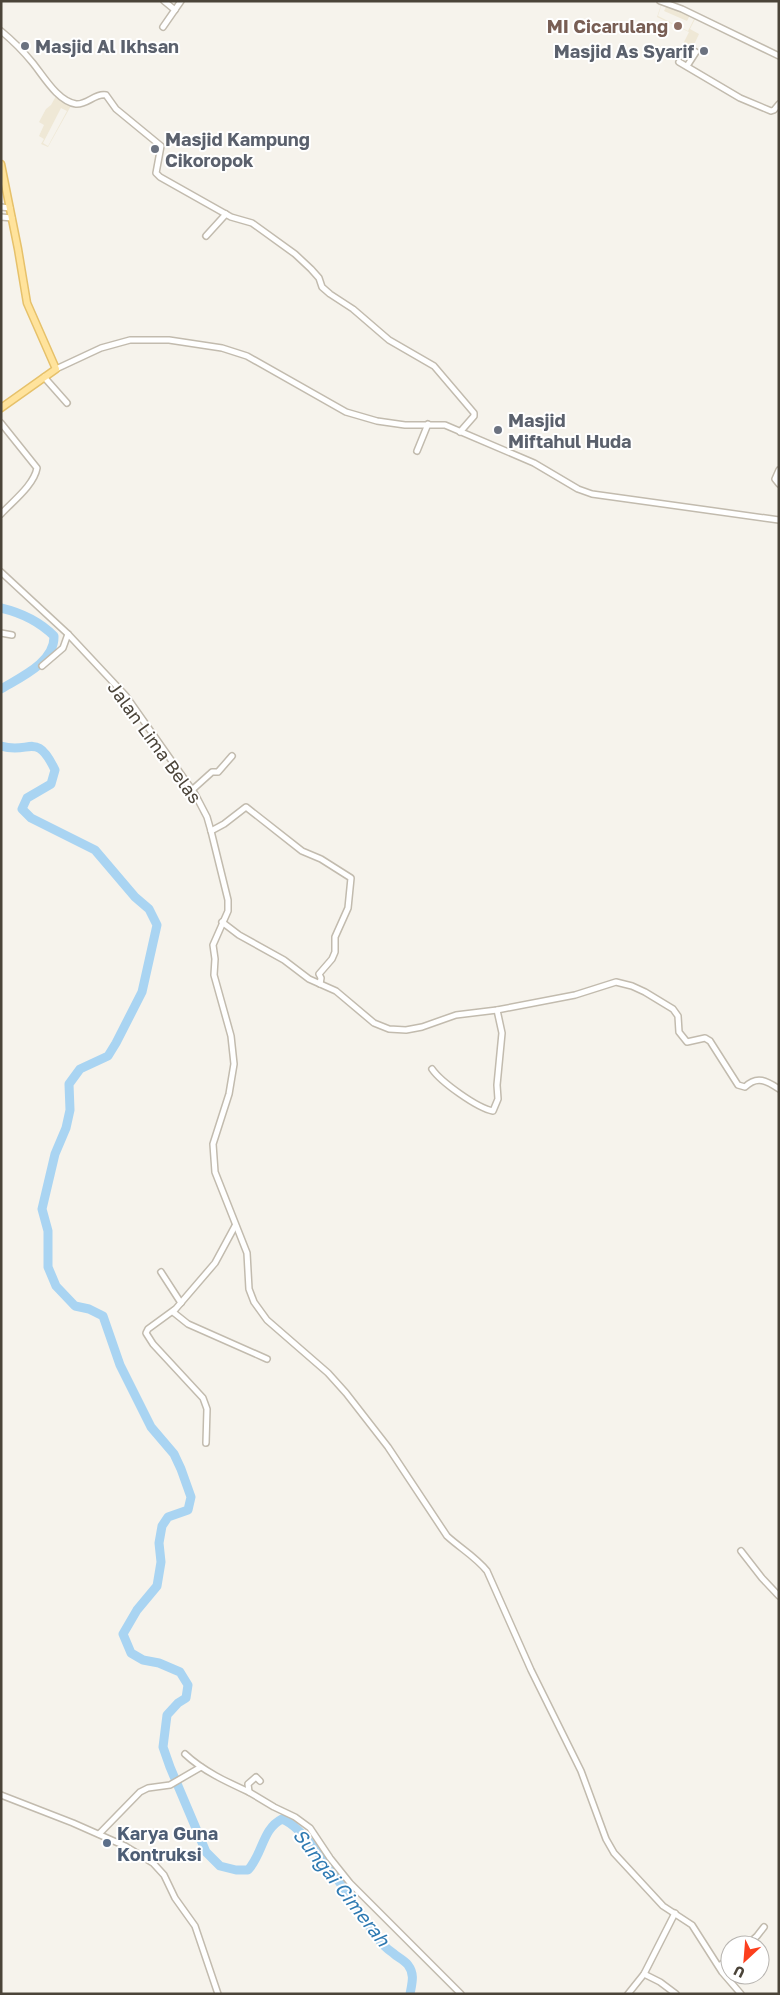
<svg xmlns="http://www.w3.org/2000/svg" width="780" height="1995" font-family="'Golos Text',sans-serif">
	<rect width="100%" height="100%" fill="#f6f3ec"/>
	<g fill="#efe8d6" fill-rule="evenodd">
		<path d="M 662,2 L 696,17 L 690,29 L 699,34 L 692,49 L 683,44 L 689,32 L 657,17 ZM 662,3 L 667,5 L 664,11 L 687,21 L 690,15 L 695,17 L 688,31 L 658,16 Z"/>
		<path d="M 56,96 L 72,104 L 48,147 L 41,144 L 44,139 L 39,136 L 44,125 L 39,122 L 46,109 L 51,105 ZM 61,108 L 67,111 L 48,146 L 43,143 Z"/>
	</g>
	<g fill="none" stroke-linecap="round" stroke-linejoin="round">
		<g stroke="#a9d4f2" stroke-width="9">
			<path d="M 1,608 C 22,613 39,621 54,636 C 55,662 21,677 1,689"/>
			<path d="M 1,746 C 30,755 36,730 55,770 L 51,784 L 27,798 L 22,809 L 31,818 L 95,850 L 135,897 L 149,909 L 157,925 L 142,992 L 116,1043 L 108,1056 L 80,1069 L 69,1084 L 70,1110 L 66,1128 L 55,1154 L 42,1209 L 48,1231 L 48,1267 L 56,1286 L 75,1306 L 89,1309 L 103,1316 L 120,1365 L 151,1427 L 174,1454 L 181,1469 L 191,1497 L 188,1510 L 168,1517 L 162,1526 L 159,1543 L 161,1562 L 157,1586 L 137,1610 L 123,1634 L 131,1653 L 143,1660 L 159,1663 L 180,1672 L 188,1685 L 186,1698 L 178,1703 L 167,1715 L 163,1747 L 170,1767 L 206,1852 L 220,1866 L 236,1870 L 248,1870 C 263,1854 262,1829 282,1819 C 310,1829 356,1910 377,1937 C 381,1943 387,1949 393,1953 C 397,1957 404,1960 408,1965 C 415,1974 412,1983 410,1994"/>
		</g>
		<defs>
			<g id="minor">
				<path d="M 164,1 L 175,10"/>
				<path d="M 660,1 L 682,9 L 779,56"/>
				<path d="M 163,27 L 181,1"/>
				<path d="M 1,31 C 12,40 23,51 32,62 C 43,75 57,101 76,104 C 87,105 95,93 106,95 L 116,109 L 161,146 L 156,173 L 160,177 L 231,217 L 252,223 L 295,254 L 311,269 L 319,278 L 322,287 L 330,294 L 353,309 L 389,340 L 434,366 L 474,413 L 474,416 L 460,432"/>
				<path d="M 679,62 L 740,98 L 771,111 L 774,110 L 779,104"/>
				<path d="M 687,66 L 696,52"/>
				<path d="M 1,207 L 10,208"/>
				<path d="M 1,217 L 12,218"/>
				<path d="M 206,236 L 226,214"/>
				<path d="M 56,369 L 101,348 L 130,340 L 169,340 L 222,348 L 247,356 L 346,412 L 377,421 L 405,425 L 445,425 L 534,463 L 578,489 L 592,494 L 779,520"/>
				<path d="M 44,377 L 67,403"/>
				<path d="M 1,423 L 37,468 C 34,485 13,501 1,514"/>
				<path d="M 417,451 L 428,424"/>
				<path d="M 779,470 L 775,479 L 779,484"/>
				<path d="M 1,572 L 68,634 L 126,696 L 195,794 L 207,817 L 211,831 L 228,900 L 228,911 L 213,945 L 215,959 L 214,975 L 231,1036 L 234,1064 L 229,1094 L 213,1144 L 215,1172 L 247,1253 L 249,1289 L 254,1302 L 267,1320 L 328,1373 L 346,1393 L 388,1447 L 447,1536 C 460,1548 476,1557 487,1571 L 531,1670 L 581,1771 L 606,1839 L 614,1853 L 663,1906 L 692,1925 L 722,1972 L 741,1994"/>
				<path d="M 1,633 L 12,635"/>
				<path d="M 42,666 L 63,648 L 68,634"/>
				<path d="M 192,790 L 212,772 L 218,772 L 232,756"/>
				<path d="M 211,831 L 224,824 L 246,807 L 302,851 L 321,859 L 351,878 L 348,908 L 335,937 L 335,952 L 332,959 L 319,974 L 321,978 L 320,984"/>
				<path d="M 222,922 L 239,935 L 284,960 L 309,979 L 336,991 L 374,1023 L 389,1029 L 406,1030 L 422,1027 L 456,1015 L 497,1010 L 575,995 L 616,982 L 632,986 L 645,992 L 673,1009 L 678,1016 L 679,1032 L 687,1042 L 705,1038 L 710,1041 L 738,1085 L 745,1087 C 757,1075 767,1081 779,1089"/>
				<path d="M 432,1069 C 441,1082 477,1108 493,1111 L 498,1099 L 497,1085 L 502,1033 L 497,1010"/>
				<path d="M 235,1226 L 215,1263 L 173,1312 L 188,1324 L 267,1359"/>
				<path d="M 161,1272 L 181,1303"/>
				<path d="M 174,1310 L 148,1329 L 146,1333 L 153,1344 L 203,1398 L 207,1409 L 206,1443"/>
				<path d="M 741,1551 L 762,1578 L 779,1596"/>
				<path d="M 185,1754 C 203,1771 227,1782 249,1792"/>
				<path d="M 260,1781 L 256,1777 L 248,1784 L 249,1792 L 274,1807 L 295,1817 L 310,1828 L 330,1858 L 350,1883 L 461,1994"/>
				<path d="M 1,1795 L 73,1823 L 125,1846 L 153,1863 L 164,1875 L 175,1898 L 195,1926 L 218,1994"/>
				<path d="M 99,1834 L 140,1792 L 148,1788 L 170,1785 L 201,1767"/>
				<path d="M 747,1945 L 757,1936 L 764,1927"/>
				<path d="M 719,1966 L 730,1958"/>
				<path d="M 644,1974 L 660,1982 L 676,1994"/>
				<path d="M 628,1994 L 644,1974 L 675,1913"/>
			</g>
			<path id="major" d="M 1,164 L 18,249 L 27,303 L 56,369 L 1,408"/>
		</defs>
		<use href="#minor" stroke="#c2bbae" stroke-width="8"/>
		<use href="#major" stroke="#e6c16a" stroke-width="9"/>
		<use href="#minor" stroke="#fff" stroke-width="5"/>
		<use href="#major" stroke="#ffe39c" stroke-width="6"/>
	</g>
	<circle fill="#8d6e63" stroke="#fff" stroke-width="2" cx="678" cy="26" r="5"/>
	<g fill="#6b7280" stroke="#fff" stroke-width="2">
		<circle cx="25" cy="46" r="5"/>
		<circle cx="704" cy="51" r="5"/>
		<circle cx="155" cy="149" r="5"/>
		<circle cx="498" cy="430" r="5"/>
	</g>
	<circle fill="#5c6f8a" stroke="#fff" stroke-width="2" cx="107" cy="1843" r="5"/>
	<g text-anchor="middle" dominant-baseline="central" stroke-width="4" stroke-linejoin="round" paint-order="stroke">
		<g font-size="18" font-weight="bold" fill="#785e54" stroke="#fff" text-anchor="end">
			<text x="668" y="26">MI Cicarulang</text>
		</g>
		<g font-size="18" font-weight="bold" fill="#5b616d" stroke="#fff" text-anchor="start">
			<text x="35" y="46">Masjid Al Ikhsan</text>
			<text x="694" y="51" text-anchor="end">Masjid As Syarif</text>
			<text x="165" y="139">Masjid Kampung<tspan x="165" dy="21">Cikoropok</tspan></text>
			<text x="508" y="420">Masjid<tspan x="508" dy="21">Miftahul Huda</tspan></text>
		</g>
		<g font-size="18" fill="#4b4439" stroke="#fff">
			<text transform="translate(155 742) rotate(54)">Jalan Lima Belas</text>
		</g>
		<g font-size="18" font-weight="bold" fill="#4e5e75" stroke="#fff" text-anchor="start">
			<text x="117" y="1833">Karya Guna<tspan x="117" dy="21">Kontruksi</tspan></text>
		</g>
		<g font-size="19" font-style="italic" fill="#2e7ab2" stroke="#fff">
			<text transform="translate(342 1887) rotate(52)">Sungai Cimerah</text>
		</g>
	</g>
	<rect width="780" height="1995" fill="none" stroke="#4b4439" stroke-width="5"/>
	<g transform="translate(745 1960) rotate(206)"><circle r="24" fill="#ffffff" stroke="#b7b4b0"/>
	<path d="M0-4L9 19L0 12L-9 19Z" fill="#fc3f1d"/>
	<text y="-8" font-size="14" font-weight="bold" text-anchor="middle" fill="#4b4439">U</text>
	</g>
</svg>
